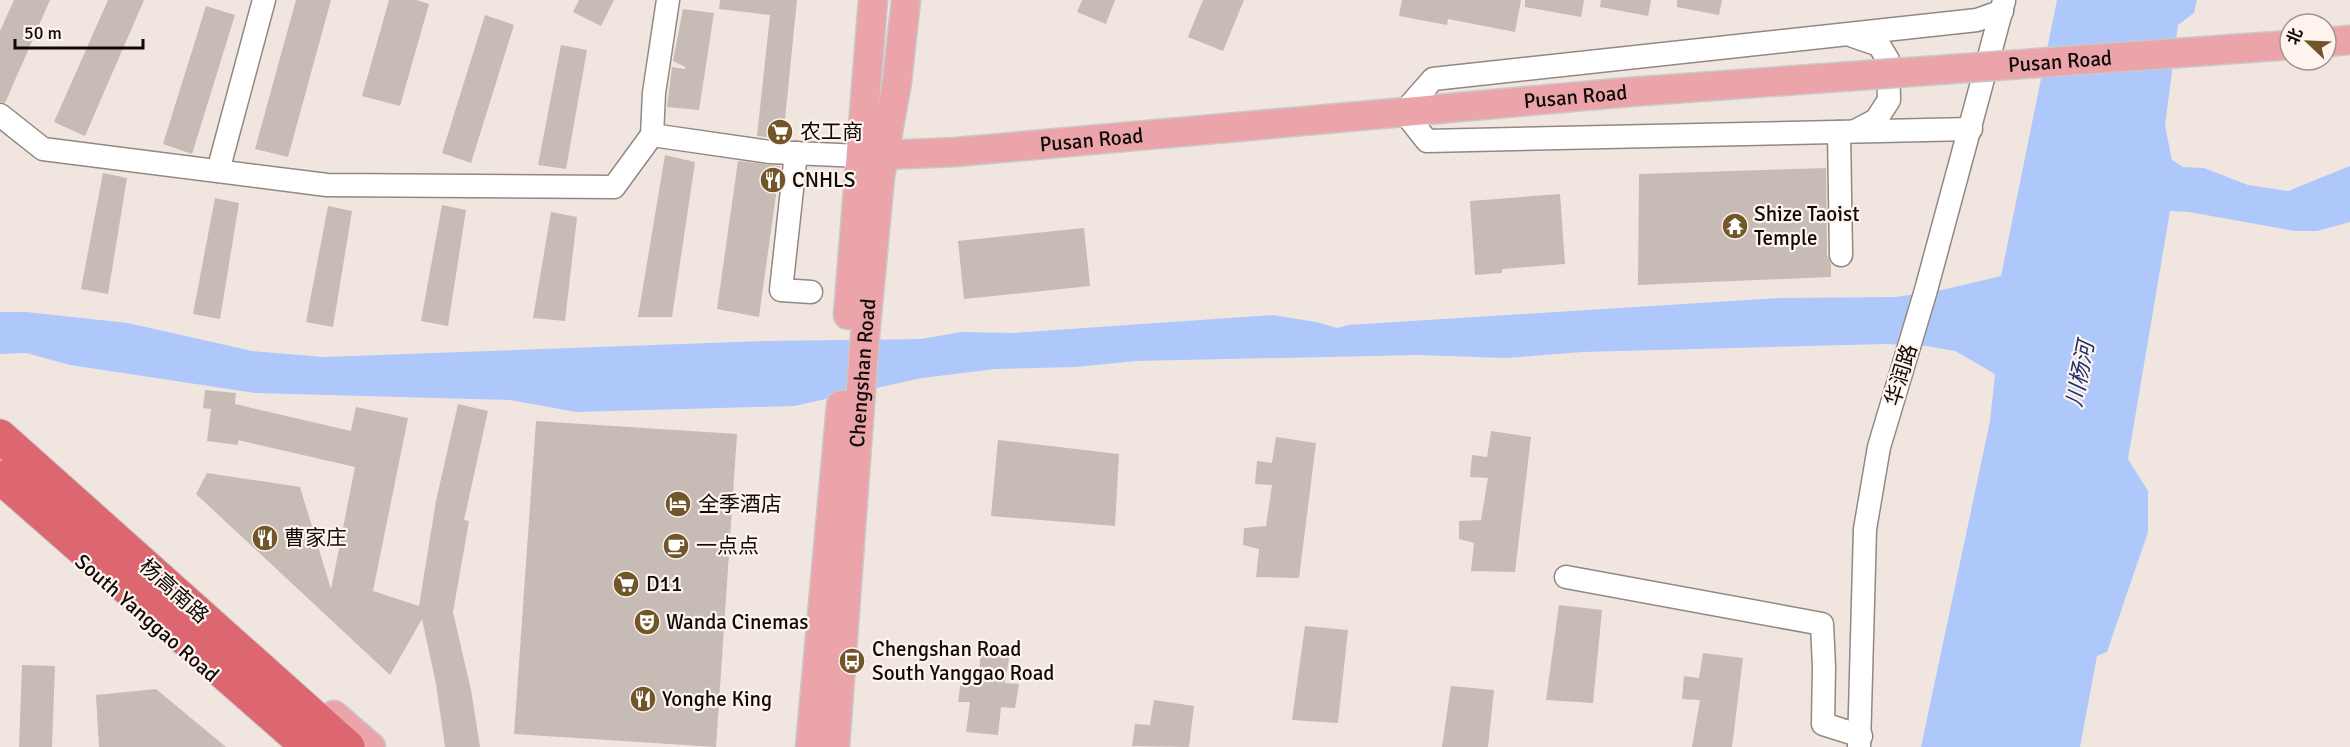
<svg xmlns="http://www.w3.org/2000/svg" width="2350" height="747" font-family="Signika,'Noto Sans SC',sans-serif">
	<rect width="100%" height="100%" fill="#f1e6df"/>
	<path fill="#afc8fb" d="M 2057,0 L 2197,0 L 2194,13 L 2178,25 L 2165,126 L 2172,160 L 2183,167 L 2204,168 L 2248,185 L 2288,191 L 2350,166 L 2350,222 L 2317,231 L 2295,231 L 2189,212 L 2170,211 L 2128,459 L 2148,491 L 2148,532 L 2107,652 L 2097,656 L 2080,747 L 1921,747 L 1990,421 L 1995,374 L 1955,351 L 1927,346 L 1887,344 L 1583,352 L 1505,358 L 1418,355 L 1136,361 L 1075,367 L 995,369 L 922,378 L 794,406 L 576,412 L 510,400 L 255,393 L 70,365 L 26,353 L 0,354 L 0,312 L 26,312 L 128,323 L 252,351 L 324,357 L 765,341 L 921,339 L 961,332 L 1014,333 L 1273,315 L 1316,322 L 1338,328 L 1348,325 L 1779,298 L 1895,297 L 1942,290 L 2001,276 Z"/>
	<g fill="#c6bbb5">
		<path d="M 14,0 L 50,0 L 5,103 L 0,102 L 0,31 Z"/>
		<path d="M 108,0 L 144,0 L 85,136 L 54,122 Z"/>
		<path d="M 296,0 L 331,0 L 288,157 L 255,149 Z"/>
		<path d="M 389,0 L 416,0 L 429,4 L 400,106 L 362,96 Z"/>
		<path d="M 579,0 L 614,0 L 601,26 L 573,12 Z"/>
		<path d="M 720,0 L 797,0 L 783,139 L 757,136 L 770,15 L 719,9 Z"/>
		<path d="M 1082,0 L 1115,0 L 1106,24 L 1077,12 Z"/>
		<path d="M 1203,0 L 1244,0 L 1223,51 L 1188,37 Z"/>
		<path d="M 1402,0 L 1521,0 L 1515,32 L 1448,19 L 1447,25 L 1399,16 Z"/>
		<path d="M 1525,0 L 1584,0 L 1581,17 L 1525,7 Z"/>
		<path d="M 1601,0 L 1651,0 L 1648,16 L 1600,7 Z"/>
		<path d="M 1677,0 L 1722,0 L 1719,15 L 1677,7 Z"/>
		<path d="M 206,6 L 235,15 L 192,154 L 163,144 Z"/>
		<path d="M 683,9 L 714,13 L 699,110 L 667,107 L 672,67 L 685,69 L 685,67 L 673,61 Z"/>
		<path d="M 485,15 L 514,25 L 471,163 L 442,153 Z"/>
		<path d="M 561,45 L 587,50 L 566,169 L 538,165 Z"/>
		<path d="M 665,155 L 695,162 L 672,317 L 638,317 Z"/>
		<path d="M 738,161 L 780,166 L 759,317 L 717,309 Z"/>
		<path d="M 1826,168 L 1827,255 L 1831,264 L 1831,277 L 1638,285 L 1639,174 Z"/>
		<path d="M 103,173 L 127,178 L 108,294 L 81,289 Z"/>
		<path d="M 1560,194 L 1565,264 L 1502,269 L 1502,273 L 1475,275 L 1470,201 Z"/>
		<path d="M 215,198 L 239,203 L 220,319 L 193,314 Z"/>
		<path d="M 442,205 L 466,210 L 448,326 L 421,321 Z"/>
		<path d="M 328,206 L 352,211 L 333,327 L 306,322 Z"/>
		<path d="M 551,212 L 577,217 L 565,321 L 533,318 Z"/>
		<path d="M 1084,228 L 1090,286 L 964,299 L 958,241 Z"/>
		<path d="M 205,390 L 236,393 L 235,404 L 351,431 L 356,407 L 408,418 L 373,591 L 419,606 L 436,501 L 458,404 L 488,411 L 464,520 L 469,521 L 453,612 L 471,690 L 480,747 L 445,747 L 436,684 L 422,619 L 390,675 L 196,494 L 207,473 L 300,487 L 331,589 L 355,467 L 238,440 L 238,445 L 207,441 L 211,409 L 203,408 Z"/>
		<path d="M 536,421 L 737,434 L 716,747 L 514,734 Z"/>
		<path d="M 1491,431 L 1531,437 L 1515,572 L 1471,571 L 1474,543 L 1459,539 L 1459,521 L 1481,520 L 1488,478 L 1470,477 L 1472,455 L 1487,457 Z"/>
		<path d="M 1276,437 L 1316,443 L 1299,578 L 1256,577 L 1259,549 L 1243,545 L 1244,528 L 1266,526 L 1272,485 L 1255,484 L 1257,461 L 1272,463 Z"/>
		<path d="M 998,440 L 1119,454 L 1115,526 L 991,516 Z"/>
		<path d="M 1559,605 L 1602,610 L 1593,703 L 1546,700 Z"/>
		<path d="M 1305,626 L 1348,630 L 1338,723 L 1292,720 Z"/>
		<path d="M 981,651 L 1010,652 L 1005,683 L 1019,684 L 1015,708 L 1001,707 L 998,735 L 966,732 L 970,702 L 958,702 L 961,680 L 978,681 Z"/>
		<path d="M 1703,653 L 1743,658 L 1732,747 L 1692,747 L 1700,700 L 1682,699 L 1684,676 L 1699,678 Z"/>
		<path d="M 22,665 L 55,666 L 52,747 L 19,747 Z"/>
		<path d="M 1451,686 L 1494,690 L 1488,747 L 1442,747 Z"/>
		<path d="M 156,689 L 226,747 L 99,747 L 96,695 Z"/>
		<path d="M 1154,700 L 1194,706 L 1189,747 L 1132,746 L 1135,724 L 1150,725 Z"/>
	</g>
	<g fill="none" stroke-linecap="round" stroke-linejoin="round">
		<defs>
			<g id="minor">
				<path d="M 668,0 L 654,93 L 652,135 L 770,152 L 861,156"/>
				<path d="M 1853,36 L 1879,45 L 1888,60 L 1889,100 L 1876,120 L 1855,131"/>
				<path d="M 0,115 L 43,149 L 327,185 L 614,187 L 652,135"/>
				<path d="M 1971,129 L 1427,141 L 1404,112 L 1433,79 L 1977,20 L 2002,11"/>
				<path d="M 1839,132 L 1841,255"/>
				<path d="M 796,153 L 781,290 L 811,292"/>
				<path d="M 218,171 L 264,0"/>
				<path d="M 1566,577 L 1822,624 L 1824,667 L 1823,724 L 1861,736"/>
				<path d="M 1859,747 L 1865,529 L 1879,447 L 1926,290 L 2004,1"/>
			</g>
			<g id="major">
				<path d="M 2326,42 L 2350,40"/>
				<path id="s1" d="M 861,156 L 956,152 L 1629,92"/>
				<path d="M 848,315 L 873,0"/>
				<path d="M 334,715 L 371,747"/>
				<path d="M 810,747 L 841,405"/>
				<path id="s2" d="M 835,747 L 865,336 L 880,177 L 897,82 L 906,0"/>
			</g>
			<g id="highway">
				<path d="M 0,436 L 348,747"/>
				<path d="M 0,477 L 308,747"/>
			</g>
		</defs>
		<use href="#minor" stroke="#928882" stroke-width="25"/>
		<use href="#major" stroke="#cac9c9" stroke-width="31"/>
		<use href="#highway" stroke="#cac9c9" stroke-width="35"/>
		<use href="#minor" stroke="#fff" stroke-width="22"/>
		<use href="#major" stroke="#eba4a9" stroke-width="28"/>
		<use href="#highway" stroke="#dd6770" stroke-width="33"/>
		<defs>
			<g id="major-bridge">
				<path id="s3" d="M 1629,92 L 2290,45"/>
			</g>
		</defs>
		<use href="#major-bridge" stroke="#cac9c9" stroke-width="31" stroke-linecap="butt"/>
		<use href="#major-bridge" stroke="#eba4a9" stroke-width="28"/>
	</g>
	<defs>
		<symbol id="supermarket-disc" viewBox="-11 -11 22 22"><circle r="9.5" fill="#705628" stroke="#fff3ed"/><path d="M-6-5.5h2.5l.6 2H6L4.5 2H-2.5L-4.4-4H-6ZM-1.5 3.2a1.3 1.3 0 1 0 .1 0ZM3 3.2a1.3 1.3 0 1 0 .1 0Z" fill="#fff"/></symbol>
		<symbol id="restaurant-disc" viewBox="-11 -11 22 22"><circle r="9.5" fill="#705628" stroke="#fff3ed"/><path d="M-5-6h1v4h1v-4h1v4h1v-4h1v5L-1.5 .5V6h-2V.5L-5-1ZM5-6V6H3V1.5H1.5Q1.5-4 5-6Z" fill="#fff"/></symbol>
		<symbol id="temple-disc" viewBox="-11 -11 22 22"><circle r="9.5" fill="#705628" stroke="#fff3ed"/><path d="M0-6L5-2H3V0L6.5 2.5H4V6H1.5V3h-3V6H-4V2.5H-6.5L-3 0V-2H-5Z" fill="#fff"/></symbol>
		<symbol id="hotel-disc" viewBox="-11 -11 22 22"><circle r="9.5" fill="#705628" stroke="#fff3ed"/><path d="M-6-4.5h1.5V1H6V5H4.5V3h-9V5H-6ZM-4 0a1.8 1.8 0 1 1 3.6 0ZM.5 0V-2.5h3Q6-2.5 6 0Z" fill="#fff"/></symbol>
		<symbol id="cafe-disc" viewBox="-11 -11 22 22"><circle r="9.5" fill="#705628" stroke="#fff3ed"/><path d="M-5.5-4.5H6V0H3Q3 3.5 0 3.5H-2.5Q-5.5 3.5-5.5 0ZM3-3.2v2h1.7v-2ZM-6 4.5H4V6H-6Z" fill="#fff"/></symbol>
		<symbol id="theatre-disc" viewBox="-11 -11 22 22"><circle r="9.5" fill="#705628" stroke="#fff3ed"/><path d="M-5-5.5Q0-4 5-5.5V0Q5 5 0 6Q-5 5-5 0ZM-3.3-2.5H-1v1.5H-3.3ZM1-2.5H3.3v1.5H1ZM-2.8 1Q0 5.5 2.8 1Z" fill="#fff"/></symbol>
		<symbol id="bus-disc" viewBox="-11 -11 22 22"><circle r="9.5" fill="#705628" stroke="#fff3ed"/><path d="M-5-6H5V4H4V6H2V4H-2V6H-4V4H-5ZM-3.5-4V0h7V-4ZM-3.5 1.2v1.5H-2V1.2ZM2 1.2v1.5H3.5V1.2Z" fill="#fff"/></symbol>
	</defs>
	<g fill-rule="evenodd">
		<use href="#supermarket-disc" x="765" y="117" width="30" height="30"/>
		<use href="#restaurant-disc" x="758" y="165" width="30" height="30"/>
		<use href="#temple-disc" x="1720" y="211" width="30" height="30"/>
		<use href="#hotel-disc" x="663" y="489" width="30" height="30"/>
		<use href="#restaurant-disc" x="250" y="523" width="30" height="30"/>
		<use href="#cafe-disc" x="661" y="531" width="30" height="30"/>
		<use href="#supermarket-disc" x="611" y="569" width="30" height="30"/>
		<use href="#theatre-disc" x="632" y="607" width="30" height="30"/>
		<use href="#bus-disc" x="837" y="646" width="30" height="30"/>
		<use href="#restaurant-disc" x="628" y="684" width="30" height="30"/>
	</g>
	<g text-anchor="middle" dominant-baseline="central" stroke-width="4.5" stroke-linejoin="round" paint-order="stroke">
		<g font-size="21" fill="#0e0a08" stroke="#fff3ed">
			<text stroke="none"><textPath href="#s3" startOffset="432">Pusan Road</textPath></text>
			<text stroke="none"><textPath href="#s1" startOffset="717">Pusan Road</textPath></text>
			<text stroke="none"><textPath href="#s1" startOffset="231">Pusan Road</textPath></text>
			<text stroke="none"><textPath href="#s2" startOffset="375">Chengshan Road</textPath></text>
			<text transform="translate(1901 375) rotate(-73)">华润路</text>
			<text transform="translate(174 591) rotate(42)">杨高南路</text>
			<text transform="translate(147 618) rotate(41)">South Yanggao Road</text>
		</g>
		<g font-size="21" fill="#0e0a08" stroke="#fff3ed" text-anchor="start">
			<text x="800" y="132">农工商</text>
			<text x="792" y="180">CNHLS</text>
			<text x="1754" y="214">Shize Taoist<tspan x="1754" dy="24">Temple</tspan></text>
			<text x="698" y="504">全季酒店</text>
			<text x="284" y="538">曹家庄</text>
			<text x="696" y="546">一点点</text>
			<text x="646" y="584">D11</text>
			<text x="666" y="622">Wanda Cinemas</text>
			<text x="872" y="649">Chengshan Road<tspan x="872" dy="24">South Yanggao Road</tspan></text>
			<text x="662" y="699">Yonghe King</text>
		</g>
		<g font-size="22" font-style="italic" fill="#1a336e" stroke="#fff3ed">
			<text transform="translate(2080 374) rotate(-79)">川杨河</text>
		</g>
	</g>
	<g transform="translate(2308 42) rotate(293)"><circle r="28" fill="#fff3ed" stroke="#9f9691" stroke-width="1.5"/>
	<path d="M0-4.5L10 22L0 15L-10 22Z" fill="#705628"/>
	<text y="-9" font-size="16" font-weight="bold" text-anchor="middle" fill="#0e0a08">北</text>
	</g>
	<path d="M15 39v9h128v-9" fill="none" stroke="#0e0a08" stroke-width="3"/>
	<text x="24" y="39" font-size="18" fill="#0e0a08" stroke="#fff3ed" stroke-width="4.5" paint-order="stroke">50 m</text>
</svg>
